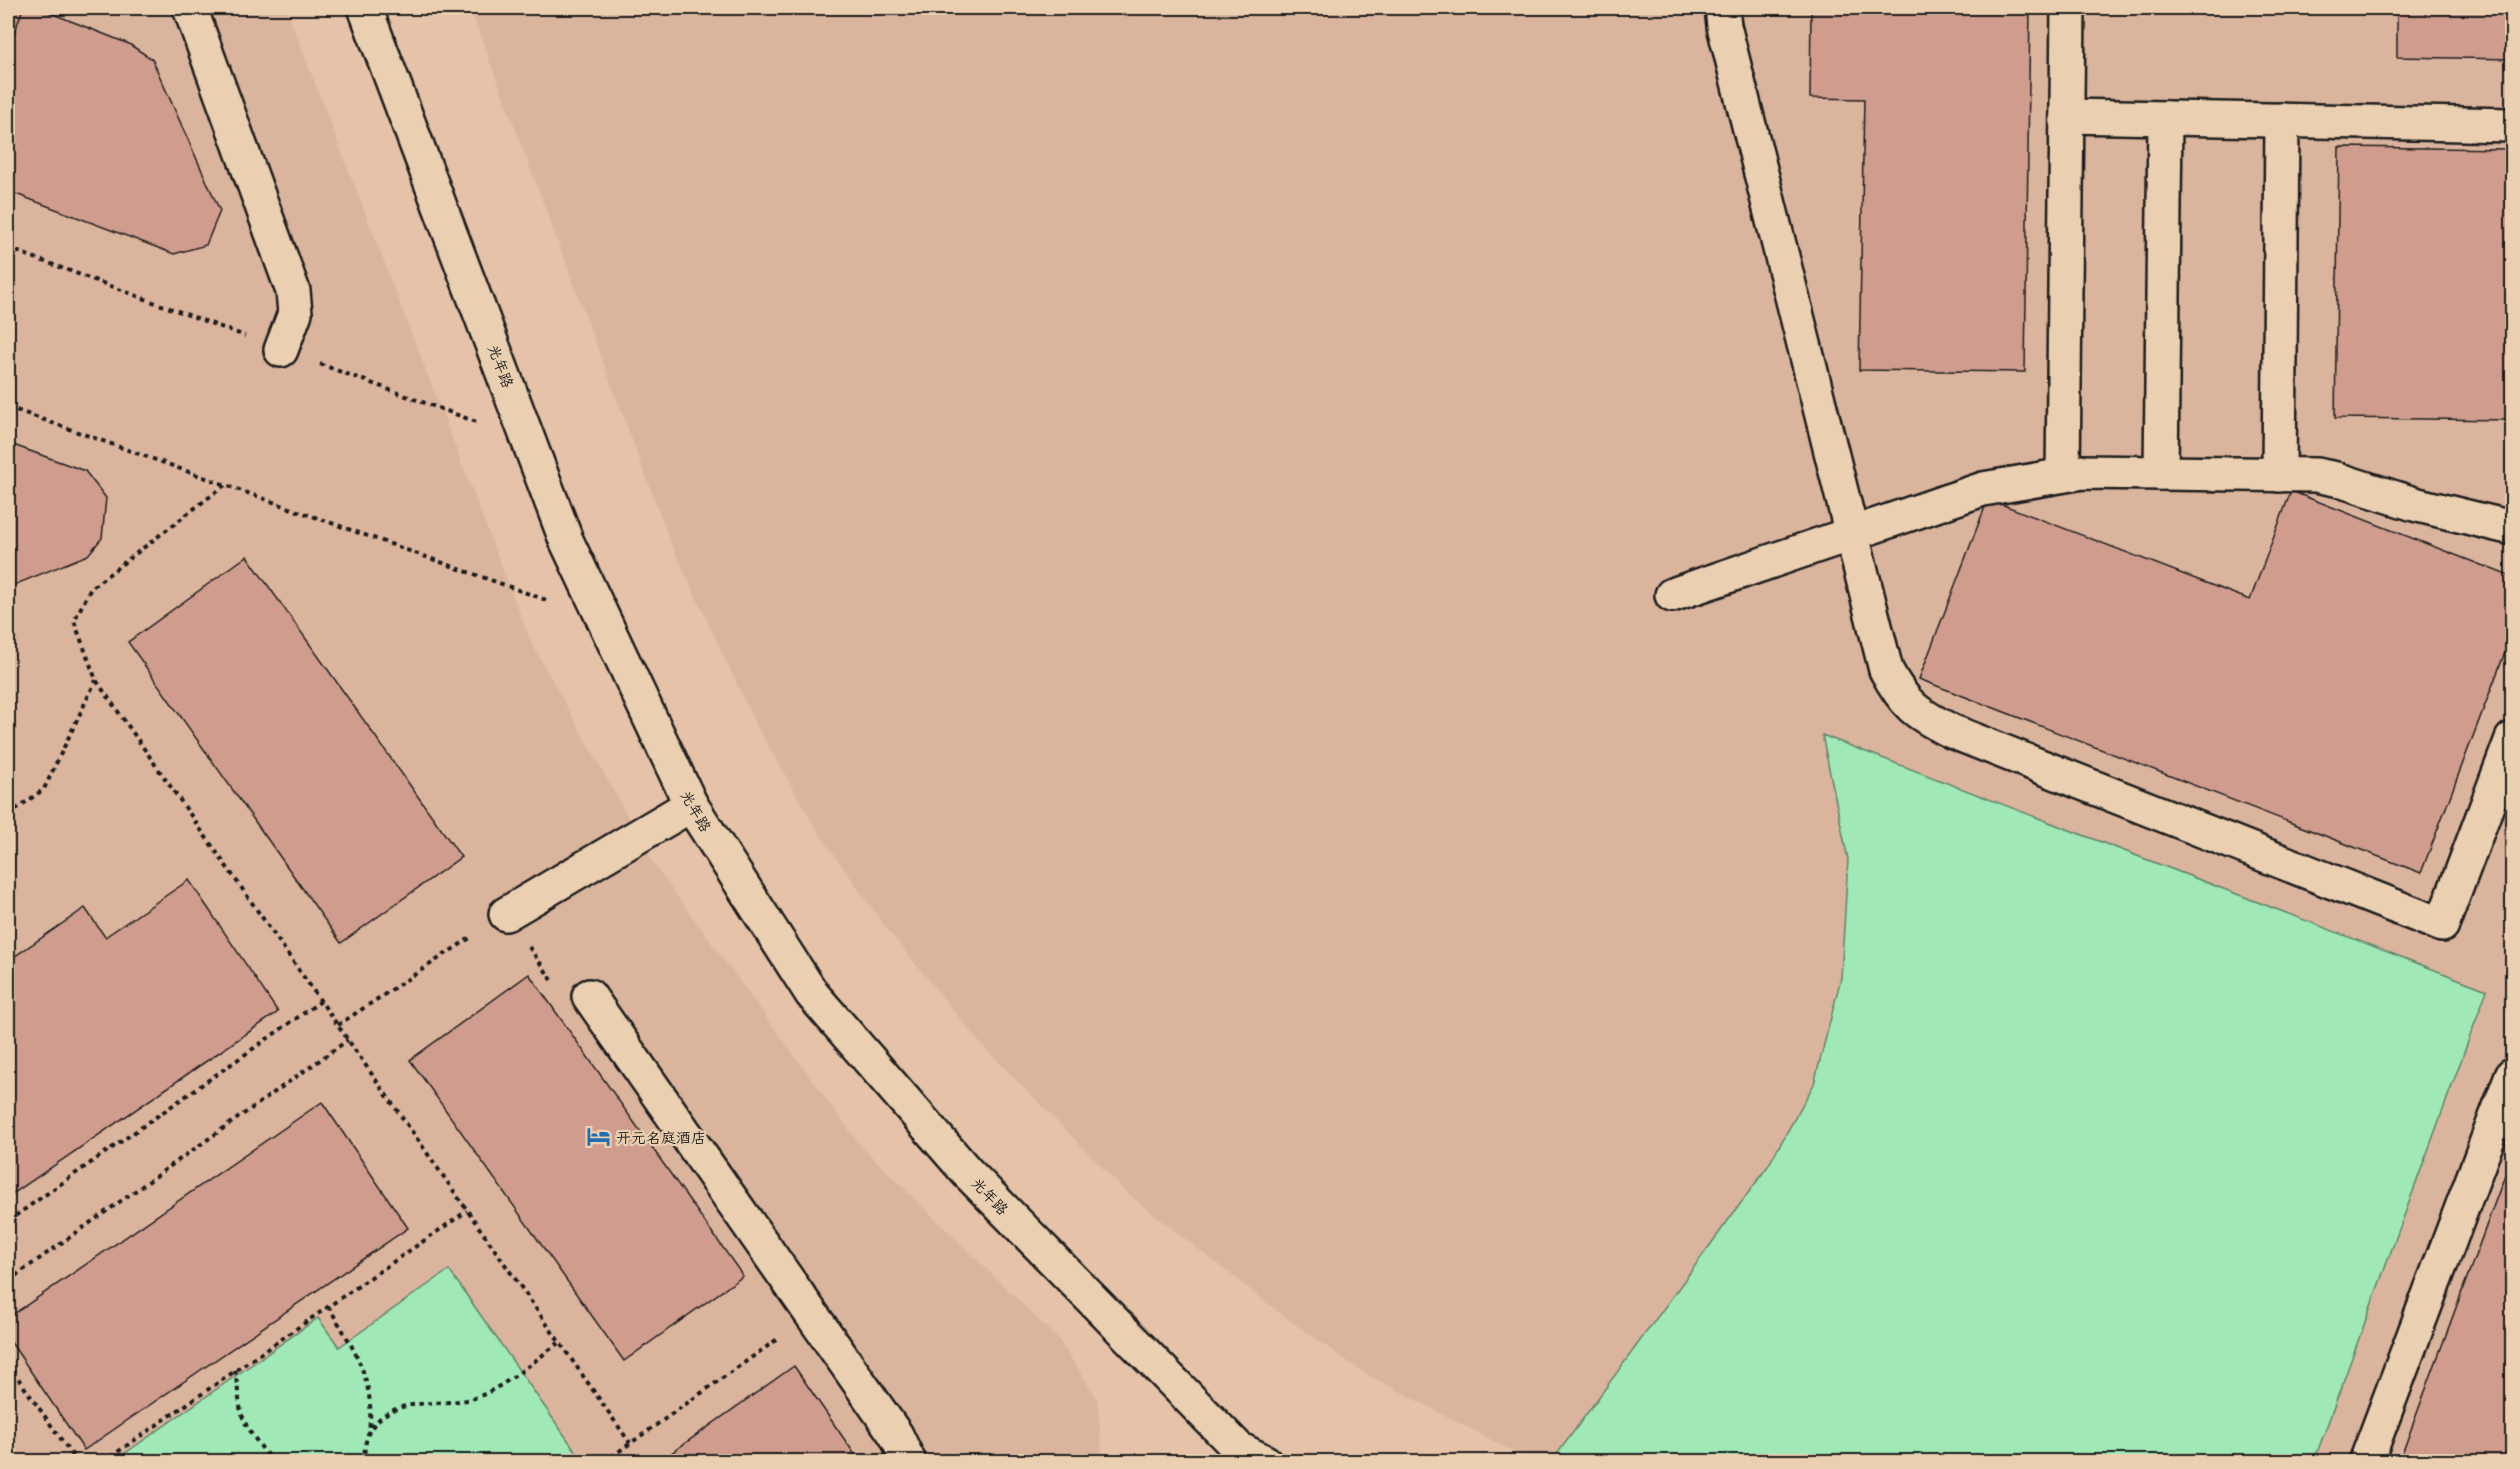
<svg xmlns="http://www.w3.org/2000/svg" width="2520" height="1469" font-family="Delius,'LXGW WenKai TC',sans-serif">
	<rect width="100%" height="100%" fill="#e6c2a9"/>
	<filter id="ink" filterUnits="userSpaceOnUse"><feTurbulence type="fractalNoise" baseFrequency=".0167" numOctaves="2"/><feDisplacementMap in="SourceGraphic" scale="12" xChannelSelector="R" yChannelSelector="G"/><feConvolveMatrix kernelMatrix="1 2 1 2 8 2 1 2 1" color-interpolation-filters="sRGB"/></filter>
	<g filter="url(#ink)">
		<g fill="#dbb49e">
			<path d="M 8,8 L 286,8 L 530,640 L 657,869 L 861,1146 L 1058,1339 L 1097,1398 L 1102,1452 L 1092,1461 L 8,1461 Z"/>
			<path d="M 470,8 L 2512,8 L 2512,1461 L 1531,1461 L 1361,1371 L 1280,1313 L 1128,1194 L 979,1042 L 883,924 L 817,830 L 754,721 L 670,541 Z"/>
		</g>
		<g fill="#a0e9b7" stroke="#5e826a" stroke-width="1.5">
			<path d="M 1822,735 L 2487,990 L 2314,1461 L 1552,1461 L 1768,1166 L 1814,1084 L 1841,978 L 1848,859 Z"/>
			<path d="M 449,1270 L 577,1453 L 565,1461 L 114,1461 L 318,1318 L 339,1347 Z"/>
		</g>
		<g fill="#d09c8e" stroke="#1c1c1c" stroke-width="1.5">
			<path d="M 8,8 L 38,8 L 129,44 L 152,59 L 220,211 L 206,245 L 174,254 L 8,191 Z"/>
			<path d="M 8,8 L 23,8 L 8,51 Z"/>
			<path d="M 1811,8 L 2030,8 L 2025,372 L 1859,370 L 1864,99 L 1810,98 Z"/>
			<path d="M 2397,8 L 2512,8 L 2512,59 L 2397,57 Z"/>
			<path d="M 2339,147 L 2512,149 L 2512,420 L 2335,418 Z"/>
			<path d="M 8,443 L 85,471 L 106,498 L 102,538 L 88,555 L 9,587 Z"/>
			<path d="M 2291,491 L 2512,577 L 2512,634 L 2421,873 L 1919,679 L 1988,499 L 2250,600 Z"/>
			<path d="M 247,556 L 461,857 L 341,943 L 128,642 Z"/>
			<path d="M 189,880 L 278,1012 L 8,1197 L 8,961 L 85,908 L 105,937 Z"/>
			<path d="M 529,974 L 743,1276 L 624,1361 L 410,1060 Z"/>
			<path d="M 322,1102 L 408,1228 L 84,1450 L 8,1338 L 8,1318 Z"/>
			<path d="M 2512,1156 L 2512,1462 L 2399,1462 Z"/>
			<path d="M 794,1366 L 860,1462 L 660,1462 L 660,1461 Z"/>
		</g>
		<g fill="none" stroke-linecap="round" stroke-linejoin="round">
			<defs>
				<g id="minor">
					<path d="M 190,8 L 293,291 L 295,313 L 281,350"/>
					<path d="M 365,8 L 566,540 L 691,805 L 812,994 L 967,1172 L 1239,1449 L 1265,1462"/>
					<path d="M 1722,8 L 1724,26 L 1886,670 C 1905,705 1915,713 1951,731 L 2442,925 L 2512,739"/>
					<path d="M 2067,116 L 2512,125"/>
					<path d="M 2161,473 L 2165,118"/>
					<path d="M 2063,475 L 2068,8"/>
					<path d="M 2279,475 L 2282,120"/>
					<path d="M 1672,595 L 1983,489 L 2083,472 L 2316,475 L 2336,479 L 2414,504 L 2512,528"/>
					<path d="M 506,914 L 691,805"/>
					<path d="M 589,996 L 896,1435 L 909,1462"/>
					<path d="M 2366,1462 L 2512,1075"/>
				</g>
			</defs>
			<use href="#minor" stroke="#1c1c1c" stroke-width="38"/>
			<g stroke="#1c1c1c" stroke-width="4" stroke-dasharray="4.5 4.5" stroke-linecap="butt">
				<path d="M 8,248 L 245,336"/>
				<path d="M 320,364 L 479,423"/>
				<path d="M 8,407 L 549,601"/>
				<path d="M 225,485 L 91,588 L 74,621 L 96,680 L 630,1443"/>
				<path d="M 8,815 L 44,789 L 96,680"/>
				<path d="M 529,947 L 552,980"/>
				<path d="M 338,1025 L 473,936"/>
				<path d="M 8,1221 L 321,1001"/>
				<path d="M 8,1281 L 348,1040"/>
				<path d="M 328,1306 C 353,1347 376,1381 369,1430"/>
				<path d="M 8,1364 L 77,1462"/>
				<path d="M 235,1370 L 241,1413 L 248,1429 L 272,1462"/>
				<path d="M 103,1462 L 467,1211"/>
				<path d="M 363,1462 C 365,1452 365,1438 370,1430 C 392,1395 437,1407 471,1399 C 500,1391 535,1360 560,1342"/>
				<path d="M 604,1462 L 779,1338"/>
			</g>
			<use href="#minor" stroke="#eacfb1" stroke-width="33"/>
		</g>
	</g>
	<defs>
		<symbol id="hotel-bare" viewBox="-9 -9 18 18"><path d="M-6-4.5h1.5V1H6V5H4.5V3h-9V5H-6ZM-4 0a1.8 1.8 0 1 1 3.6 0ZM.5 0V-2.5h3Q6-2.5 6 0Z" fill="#1f6fb2" stroke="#eacfb1" stroke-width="2.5" paint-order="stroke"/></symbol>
	</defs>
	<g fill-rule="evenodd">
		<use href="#hotel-bare" x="582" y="1120" width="33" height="33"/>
	</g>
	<g text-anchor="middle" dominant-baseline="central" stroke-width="4.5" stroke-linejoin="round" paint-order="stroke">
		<g font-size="15" fill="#1c1c1c" stroke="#eacfb1">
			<text transform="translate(501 366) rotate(69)">光年路</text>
			<text transform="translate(696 811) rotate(60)">光年路</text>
			<text transform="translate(990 1196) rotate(46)">光年路</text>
		</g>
		<g font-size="15" fill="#1c1c1c" stroke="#eacfb1" text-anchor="start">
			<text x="616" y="1137">开元名庭酒店</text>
		</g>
	</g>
	<rect width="2520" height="1469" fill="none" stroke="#eacfb1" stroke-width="30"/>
	<rect x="15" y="15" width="2490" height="1439" fill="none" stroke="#1c1c1c" stroke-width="2" filter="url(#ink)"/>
</svg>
